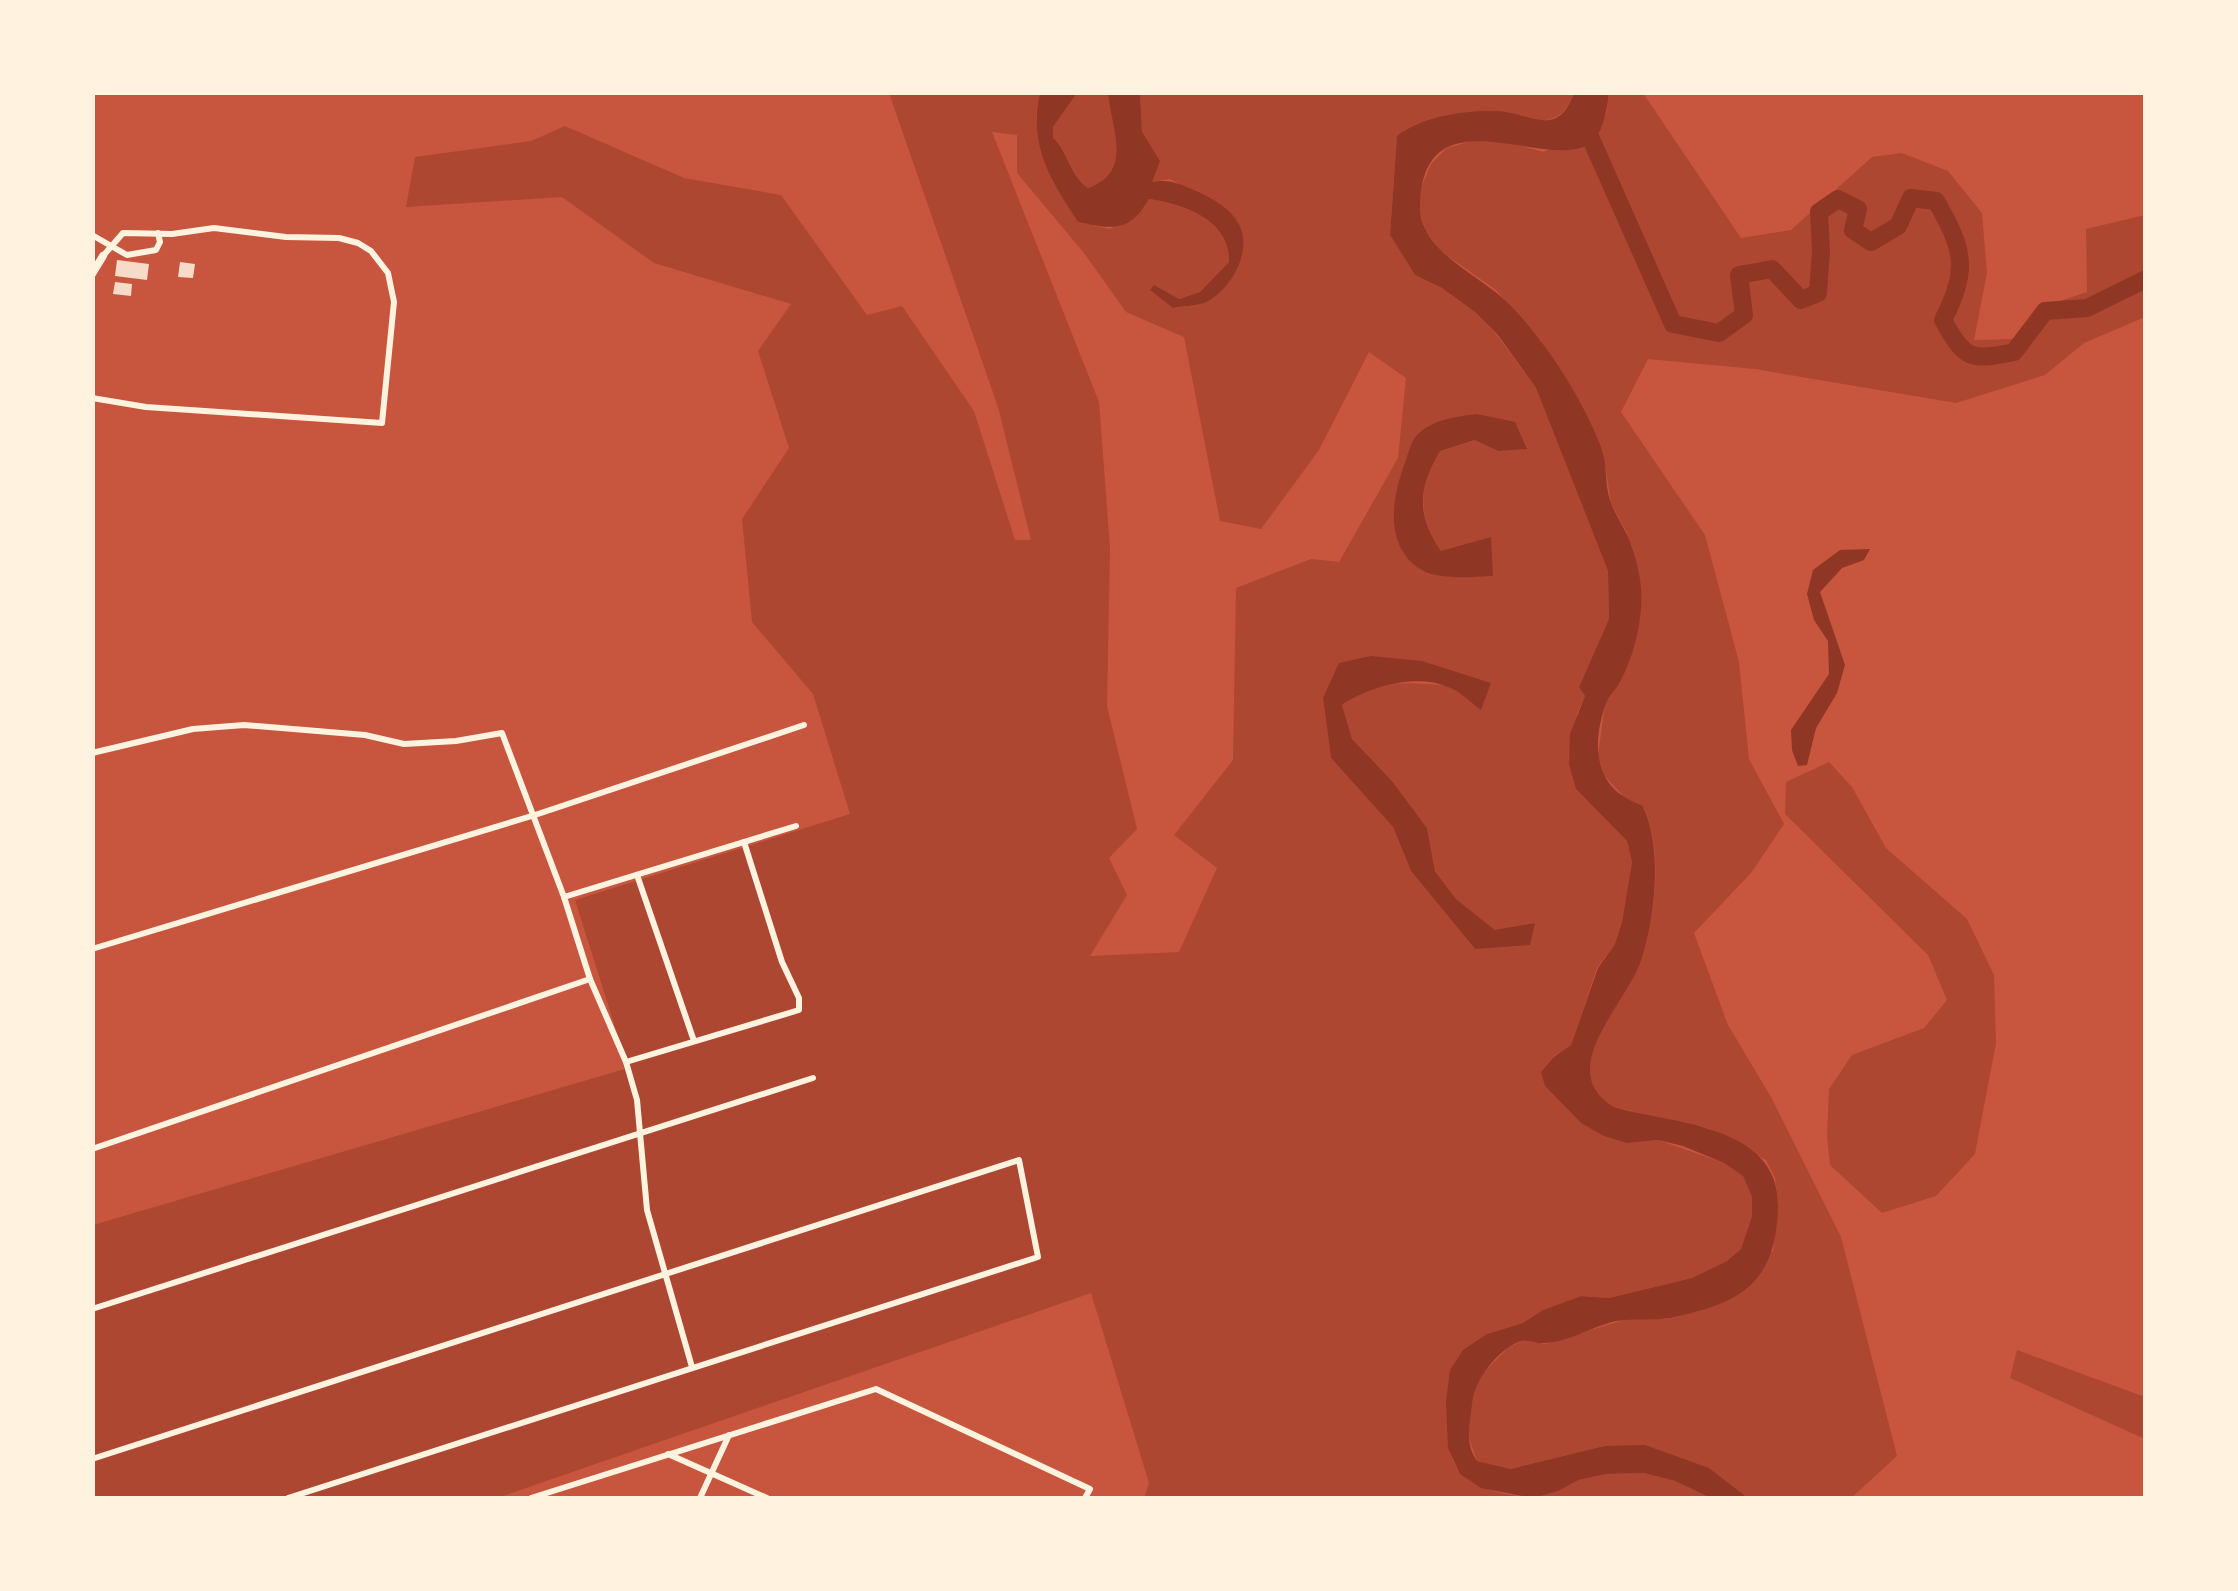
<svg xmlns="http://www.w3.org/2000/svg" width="2238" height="1591" font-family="'Exo 2',sans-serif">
	<rect width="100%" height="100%" fill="#c8553d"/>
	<g fill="#ae4732" fill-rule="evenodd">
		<path d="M 889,93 L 1040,93 C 1027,140 1052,182 1078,222 L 1110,229 L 1143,209 L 1149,199 C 1184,204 1229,220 1229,262 L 1200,292 L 1179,299 L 1154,286 L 1150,290 L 1174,308 L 1202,304 L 1243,247 L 1183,186 L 1170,179 L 1152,182 L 1142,132 L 1140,93 L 1574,93 C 1556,144 1511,107 1472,112 C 1446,115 1421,128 1397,137 L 1390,235 L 1415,275 L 1442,288 L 1475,312 L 1497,335 L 1536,388 L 1608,571 L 1609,619 L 1579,687 L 1585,696 L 1577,714 L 1576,789 L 1627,841 L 1632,862 L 1622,922 L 1615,944 L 1597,968 L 1571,1045 L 1554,1056 L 1545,1086 L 1581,1123 L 1627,1143 L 1658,1140 L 1724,1163 L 1743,1176 L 1752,1197 L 1752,1216 L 1741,1249 L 1727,1261 L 1692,1278 L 1609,1298 L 1581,1296 L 1543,1310 L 1523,1323 L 1487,1334 L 1448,1433 C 1448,1486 1491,1493 1533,1498 L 1144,1498 L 1149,1483 L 1091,1293 L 497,1498 L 93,1498 L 93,1225 L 628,1068 L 575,900 L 850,814 L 813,694 L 752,622 L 742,519 L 789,448 L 758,351 L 791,304 L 654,263 L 562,197 L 406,207 L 415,157 L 531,141 L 565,126 L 684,178 L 781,195 L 867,315 L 902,306 L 974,411 L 1015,540 L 1031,540 L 998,407 ZM 992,132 L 1017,135 L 1017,173 L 1084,253 L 1126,312 L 1184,337 L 1220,521 L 1261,529 L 1319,450 L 1369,352 L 1406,378 L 1398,458 L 1339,562 L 1311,559 L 1236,588 L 1233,760 L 1174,835 L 1217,868 L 1179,952 L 1090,956 L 1127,895 L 1109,858 L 1137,829 L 1107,706 L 1110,547 L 1099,402 ZM 1477,414 L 1498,451 L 1476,440 L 1440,451 C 1418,491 1417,512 1441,551 L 1399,545 C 1384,461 1417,458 1477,414 ZM 1422,661 L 1447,686 C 1402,681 1382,681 1342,705 L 1352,739 L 1392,781 L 1427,828 L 1435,870 L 1456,899 L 1495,930 L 1474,948 L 1411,871 L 1393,827 L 1331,758 L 1323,698 Z"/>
		<path d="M 1077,93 L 1108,93 C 1111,129 1134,171 1088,188 C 1069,175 1070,152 1053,139 L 1053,127 Z"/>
		<path d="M 1609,93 L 1643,93 L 1741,238 L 1791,230 L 1872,157 L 1902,153 L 1948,171 L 1982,213 L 1987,273 L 1974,340 L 2019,339 L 2042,307 L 2087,292 L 2086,229 L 2145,215 L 2145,317 L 2084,343 L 2045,375 L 1956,403 L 1755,369 L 1648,359 L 1621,412 L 1705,535 L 1739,662 L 1749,759 L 1784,824 L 1751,873 L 1694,933 L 1728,1025 L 1771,1097 L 1841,1237 L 1897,1456 L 1851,1498 L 1748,1498 L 1709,1468 L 1544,1462 L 1511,1469 L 1477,1461 L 1466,1429 L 1473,1390 L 1487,1369 L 1508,1348 L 1524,1340 L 1545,1344 L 1627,1319 L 1666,1319 L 1773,1251 L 1778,1202 L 1775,1178 L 1766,1160 L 1710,1129 L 1614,1107 C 1552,1069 1628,1004 1642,958 C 1655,914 1664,846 1642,805 L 1627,800 L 1600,771 L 1598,755 L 1605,704 L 1621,680 L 1627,533 L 1611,503 L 1603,451 L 1567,383 L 1541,341 L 1496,290 L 1442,252 L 1426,232 L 1419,209 L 1421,188 L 1431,164 L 1447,148 L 1475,140 L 1499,140 L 1544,152 L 1606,115 Z"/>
		<path d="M 1829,762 L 1852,787 L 1886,848 L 1967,919 L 1994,975 L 1996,1043 L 1975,1154 L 1936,1196 L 1882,1213 L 1830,1165 L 1827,1135 L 1829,1089 L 1852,1055 L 1924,1028 L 1947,1000 L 1928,955 L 1785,814 L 1786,782 Z"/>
		<path d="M 2017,1350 L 2145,1397 L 2145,1439 L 2010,1378 Z"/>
		<path d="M 1644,1473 L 1675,1481 L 1711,1498 L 1536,1498 L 1577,1480 L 1606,1474 Z"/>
	</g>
	<g fill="#8f3625">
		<path d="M 1040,93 L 1077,93 L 1053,127 L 1053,138 C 1069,152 1069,175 1088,188 C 1134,171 1111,129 1108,93 L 1140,93 L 1142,132 L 1160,161 L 1152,182 C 1171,179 1179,184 1196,191 C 1214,199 1237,212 1242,232 C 1249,258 1228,293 1204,303 C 1195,306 1183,306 1173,308 L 1150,290 L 1154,285 L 1179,299 L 1200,292 L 1229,262 C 1230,220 1184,204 1149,199 C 1130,233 1111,229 1078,222 C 1050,179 1028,144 1040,93 Z"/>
		<path d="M 1574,93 L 1609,93 C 1607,107 1605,123 1597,136 C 1565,185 1425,82 1420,203 C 1417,253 1483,275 1512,307 C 1548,345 1582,398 1601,447 C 1608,463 1604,483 1610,500 C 1615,516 1627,530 1632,548 C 1642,575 1644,601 1638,630 C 1635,646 1629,665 1621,680 C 1617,689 1608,696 1605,706 C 1591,748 1595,790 1642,805 C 1663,845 1655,916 1642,958 C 1628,1004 1552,1069 1614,1107 C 1672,1124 1780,1124 1778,1207 C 1776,1284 1740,1304 1669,1318 C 1652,1321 1633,1318 1616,1321 C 1593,1326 1567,1343 1543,1343 C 1535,1344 1529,1339 1521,1341 C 1498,1349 1474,1380 1472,1404 C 1470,1426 1464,1441 1477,1461 L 1511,1469 L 1605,1446 L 1645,1445 L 1709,1468 L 1748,1498 L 1711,1498 L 1675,1481 L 1644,1473 L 1606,1474 L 1578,1480 L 1558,1491 L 1533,1498 L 1481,1488 L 1460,1474 L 1448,1448 L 1446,1402 L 1450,1370 L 1463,1350 L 1487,1334 L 1523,1323 L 1543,1310 L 1581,1296 L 1609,1298 L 1692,1278 L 1727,1261 L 1741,1249 L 1752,1216 L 1752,1197 L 1743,1176 L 1724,1163 L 1683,1146 L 1658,1140 L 1627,1143 L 1604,1136 L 1581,1123 L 1545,1086 L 1541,1072 L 1555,1056 L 1571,1045 L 1598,968 L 1615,944 L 1622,922 L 1632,862 L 1627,841 L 1576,789 L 1569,764 L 1570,734 L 1585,696 L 1579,687 L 1609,619 L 1608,571 L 1536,388 L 1498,335 L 1475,312 L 1442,288 L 1415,275 L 1390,235 L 1397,136 C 1421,117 1463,110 1495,111 C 1528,111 1557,141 1574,93 Z"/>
		<path d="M 1477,414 L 1515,422 L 1527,449 L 1498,451 L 1475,440 L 1440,451 C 1418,490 1416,513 1441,551 L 1491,537 L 1493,576 C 1470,577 1436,581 1417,567 C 1383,541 1393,494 1406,460 C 1409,450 1412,439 1419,433 C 1437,418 1456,417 1477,414 Z"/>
		<path d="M 1870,549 L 1864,560 L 1842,568 L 1820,592 L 1845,665 L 1837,693 L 1816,728 L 1807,765 L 1798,766 L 1792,750 L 1791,730 L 1829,674 L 1828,641 L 1814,620 L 1807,594 L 1813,570 L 1840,550 Z"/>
		<path d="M 1371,656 L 1422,661 L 1491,683 L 1481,710 C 1471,703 1460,691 1448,687 C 1416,673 1369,687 1342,705 L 1352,739 L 1392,781 L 1427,828 L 1435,871 L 1456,899 L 1495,930 L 1535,923 L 1530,945 L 1475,949 L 1411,871 L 1393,827 L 1331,758 L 1323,698 L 1339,663 Z"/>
	</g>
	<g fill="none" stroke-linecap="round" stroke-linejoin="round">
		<path stroke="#8f3625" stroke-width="18" d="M 1583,121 L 1673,324 L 1719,333 L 1744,315 L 1739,275 L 1772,269 L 1801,300 L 1818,293 L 1821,251 L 1819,212 L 1838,199 L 1858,209 L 1853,230 L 1871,242 L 1898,226 L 1911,198 L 1936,201 C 1964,250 1969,269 1943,320 C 1965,360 1971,361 2014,352 L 2045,311 L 2087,308 L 2146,279"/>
	</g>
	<g fill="#f7dbc8">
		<path d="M 117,260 L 149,264 L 147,280 L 115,276 Z"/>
		<path d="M 180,262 L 195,264 L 193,278 L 178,277 Z"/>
		<path d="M 115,282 L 132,284 L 131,296 L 113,294 Z"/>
	</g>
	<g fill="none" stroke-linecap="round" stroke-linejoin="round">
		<g stroke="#fff3e0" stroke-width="6">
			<path d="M 92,235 L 127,255 L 156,250 L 160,242 L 158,233"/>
			<path d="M 92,398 L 146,407 L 382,423 L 394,302 L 388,273 L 371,251 L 358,243 L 339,238 L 286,237 L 214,228 L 172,234 L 123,233 L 103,256"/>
			<path d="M 92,753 L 193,729 L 244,725 L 365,735 L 404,744 L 456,741 L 502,733 L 564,897 L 590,979 L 92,1149"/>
			<path d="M 637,875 L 694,1041"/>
			<path d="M 564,897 L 796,826"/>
			<path d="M 92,949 L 535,815 L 804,725"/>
			<path d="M 590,979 L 626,1062 L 637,1100 L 647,1210 L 692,1367"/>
			<path d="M 626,1062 L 799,1010 L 799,998 L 782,962 L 744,842"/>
			<path d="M 92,1309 L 813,1078"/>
			<path d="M 668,1454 L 767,1498"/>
			<path d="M 92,1459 L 1019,1160 L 1038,1257 L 288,1498"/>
			<path d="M 531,1498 L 876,1389 L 1090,1489 L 1085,1498"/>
			<path d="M 700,1498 L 729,1435"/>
		</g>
		<path stroke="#fff3e0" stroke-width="8" d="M 92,274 L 103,256"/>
	</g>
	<rect width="2238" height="1591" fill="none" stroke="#fff3e0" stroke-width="190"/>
</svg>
